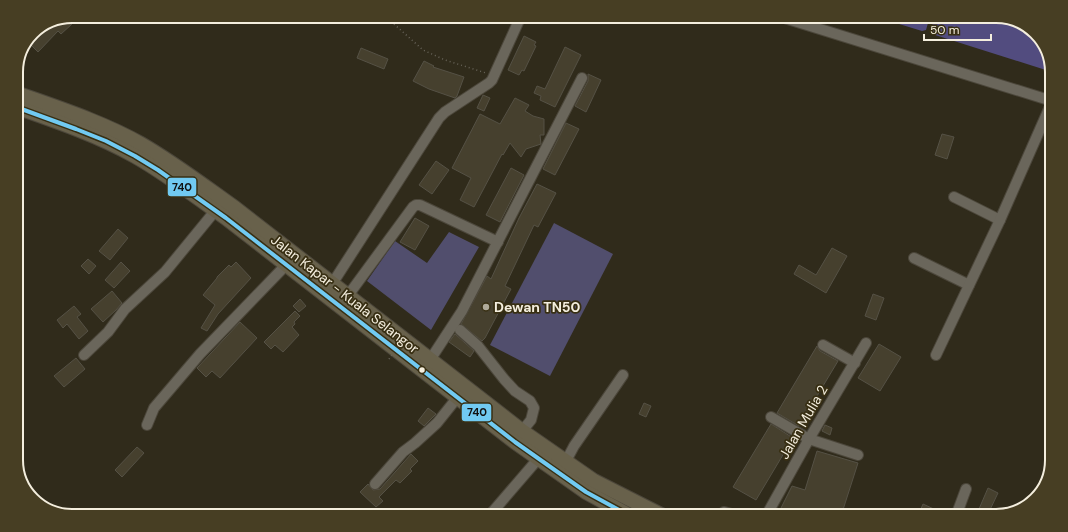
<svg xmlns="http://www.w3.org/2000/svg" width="1068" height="532" font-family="'DM Sans',sans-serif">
	<rect width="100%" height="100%" fill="#302b1b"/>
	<g fill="#514e6d">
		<path d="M 554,223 L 613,254 L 550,376 L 490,345 Z"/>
		<path d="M 449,232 L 479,247 L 431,330 L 367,281 L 395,241 L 427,263 Z"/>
	</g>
	<g fill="#524c7f">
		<path d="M 873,16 L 930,16 L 926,30 L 922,31 Z"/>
		<path d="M 935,16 L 996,16 L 1021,22 L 1043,41 L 1052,68 L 1052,72 L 932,34 L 931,29 Z"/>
	</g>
	<g fill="#46402e" stroke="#555145">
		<path d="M 67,18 L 72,24 L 61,34 L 58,31 L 38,52 L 28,42 L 34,33 L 33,32 Z"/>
		<path d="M 524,36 L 536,42 L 534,45 L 536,46 L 524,71 L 522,70 L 519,75 L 508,70 Z"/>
		<path d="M 565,47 L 581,55 L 555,107 L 540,100 L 541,96 L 534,93 L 537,86 L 545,89 Z"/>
		<path d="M 361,48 L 388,59 L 384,69 L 357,58 Z"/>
		<path d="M 424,61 L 434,66 L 433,67 L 464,77 L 457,96 L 455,98 L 429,89 L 413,81 Z"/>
		<path d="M 588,74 L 601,80 L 586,112 L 575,106 L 588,81 Z"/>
		<path d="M 483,95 L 490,98 L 484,111 L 477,108 Z"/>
		<path d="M 515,98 L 529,105 L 525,111 L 533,116 L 544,119 L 544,135 L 540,135 L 541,144 L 526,149 L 521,157 L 510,143 L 503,155 L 502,154 L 474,207 L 460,200 L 471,178 L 452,168 L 480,114 L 500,124 Z"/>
		<path d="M 566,123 L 579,129 L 555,175 L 543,169 Z"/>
		<path d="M 942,134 L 954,137 L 947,159 L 935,155 Z"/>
		<path d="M 436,161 L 449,170 L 432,194 L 419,185 Z"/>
		<path d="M 511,168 L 524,175 L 500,222 L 486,215 Z"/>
		<path d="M 537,184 L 556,193 L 538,227 L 534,225 L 505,286 L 511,289 L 485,338 L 482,341 L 461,324 L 487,276 L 491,279 L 519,218 Z"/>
		<path d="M 415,218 L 429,226 L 415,250 L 400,242 Z"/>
		<path d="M 118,229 L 128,238 L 110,260 L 99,251 Z"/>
		<path d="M 832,248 L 847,256 L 826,293 L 794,274 L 799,265 L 816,275 Z"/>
		<path d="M 88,259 L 96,266 L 89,274 L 81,266 Z"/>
		<path d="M 121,262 L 130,271 L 114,288 L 105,280 Z"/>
		<path d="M 236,262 L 251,278 L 218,314 L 207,331 L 201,328 L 215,305 L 203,295 L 217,278 L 217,277 L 229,265 L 231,267 Z"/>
		<path d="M 112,291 L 122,303 L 116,310 L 103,322 L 91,309 Z"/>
		<path d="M 873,294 L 884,298 L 876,320 L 865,316 Z"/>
		<path d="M 300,299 L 306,306 L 299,312 L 293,306 Z"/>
		<path d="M 74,306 L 81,314 L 77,317 L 88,331 L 79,339 L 67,324 L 63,328 L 57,320 Z"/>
		<path d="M 295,311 L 300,316 L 294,322 L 295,324 L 292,327 L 299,335 L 283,352 L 275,345 L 271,349 L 264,342 Z"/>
		<path d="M 240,322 L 257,338 L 220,378 L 212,371 L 206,377 L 197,368 Z"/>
		<path d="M 455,334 L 474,351 L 470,357 L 449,342 Z"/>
		<path d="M 879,344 L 901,357 L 880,391 L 858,378 Z"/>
		<path d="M 817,346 L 820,351 L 838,361 L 799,426 L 777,413 Z"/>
		<path d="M 76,358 L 85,369 L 64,387 L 54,376 Z"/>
		<path d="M 644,403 L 651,406 L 646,417 L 639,414 Z"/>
		<path d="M 428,408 L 436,414 L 424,426 L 418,421 Z"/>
		<path d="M 771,424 L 793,438 L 756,500 L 733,487 Z"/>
		<path d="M 825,425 L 832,428 L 830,435 L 822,431 Z"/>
		<path d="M 137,447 L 144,453 L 122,477 L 115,470 Z"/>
		<path d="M 817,451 L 858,463 L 841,516 L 777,516 L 792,486 L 805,490 Z"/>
		<path d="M 411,454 L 418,461 L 410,469 L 412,471 L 400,483 L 396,480 L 379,497 L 383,501 L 376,507 L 360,492 L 368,484 L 373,490 L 380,489 Z"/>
		<path d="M 988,488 L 998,493 L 987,516 L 976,516 Z"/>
		<path d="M 923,504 L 949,516 L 930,516 L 920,511 Z"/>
	</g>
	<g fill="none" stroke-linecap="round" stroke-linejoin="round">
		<defs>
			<g id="minor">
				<path d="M 778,16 L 1052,101"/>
				<path d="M 954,197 L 1000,220"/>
				<path d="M 914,258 L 969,285"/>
				<path d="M 332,284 L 439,118 L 445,112 L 489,83 L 492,80 L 521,16"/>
				<path d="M 344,301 L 413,207 L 416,205 L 420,205 L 498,242"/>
				<path d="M 460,330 L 478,346 L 504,379 L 515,391 L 530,401 L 534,408 L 531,420 L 522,431"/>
				<path d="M 823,345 L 855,363"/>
				<path d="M 84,355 L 108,332 L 125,309 L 165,272 L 215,211"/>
				<path d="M 936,355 L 1000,220 L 1052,102"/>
				<path d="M 430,360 L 462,311 L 582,78"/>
				<path d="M 771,417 L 809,439 L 858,455"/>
				<path d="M 147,425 L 154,408 L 200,354 L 286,265"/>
				<path d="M 566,461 L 574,446 L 623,375"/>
				<path d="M 375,484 L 403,452 L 415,443 L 437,423 L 457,398"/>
				<path d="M 724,512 L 739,516"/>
				<path d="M 489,516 L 538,459"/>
				<path d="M 766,516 L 809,439 L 866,343"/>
				<path d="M 956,516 L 966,489"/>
			</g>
			<g id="highway">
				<path d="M 16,93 C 58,108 102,122 141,144 C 174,163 204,186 235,208 L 522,431 L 594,481 L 663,516"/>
				<path d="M 16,107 C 56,121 97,135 135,156 C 167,174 196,197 226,218 L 515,442 L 586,492 L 630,516"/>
			</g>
		</defs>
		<use href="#minor" stroke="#4c473b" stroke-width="12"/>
		<use href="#highway" stroke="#4c473b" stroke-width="16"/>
		<path stroke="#68645a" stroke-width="1.5" stroke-dasharray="1 3" stroke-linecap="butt" d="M 385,16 L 423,50 L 445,60 L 486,73"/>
		<use href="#minor" stroke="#6a665b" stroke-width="10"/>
		<use href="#highway" stroke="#68614b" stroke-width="14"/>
		<path stroke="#68645a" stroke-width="1.5" stroke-dasharray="1 3" stroke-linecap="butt" d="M 389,359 L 407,334"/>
		<defs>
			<path id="bus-1" d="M 16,107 L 76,129 L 106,141 L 135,156 L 158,170 L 226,218 L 515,442 L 586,492 L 630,516"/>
		</defs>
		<use href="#bus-1" stroke="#382f13" stroke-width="7"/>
		<use href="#bus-1" stroke="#71caf2" stroke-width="4"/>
	</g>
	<circle fill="#afaa9a" stroke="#382f13" stroke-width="1.5" cx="486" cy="307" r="4"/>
	<circle fill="#f4eede" stroke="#382f13" stroke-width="1.5" cx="422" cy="370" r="3.5"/>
	<g text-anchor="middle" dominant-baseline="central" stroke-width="3.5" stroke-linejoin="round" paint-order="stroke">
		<g font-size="14" fill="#f4eede" stroke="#382f13">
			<text transform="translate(345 294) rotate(38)">Jalan Kapar - Kuala Selangor</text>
			<text transform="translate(803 422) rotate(-60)">Jalan Mulia 2</text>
		</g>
		<g font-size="14" font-weight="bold" fill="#f4eede" stroke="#382f13" text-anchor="start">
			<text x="494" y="307">Dewan TN50</text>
		</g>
	</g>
	<path d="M0 0H1068V532H0ZM72 23H996A49 49 0 0 1 1045 72V460A49 49 0 0 1 996 509H72A49 49 0 0 1 23 460V72A49 49 0 0 1 72 23Z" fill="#473e23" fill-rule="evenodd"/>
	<path fill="none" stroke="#f4eede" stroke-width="2" d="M72 23H996A49 49 0 0 1 1045 72V460A49 49 0 0 1 996 509H72A49 49 0 0 1 23 460V72A49 49 0 0 1 72 23Z"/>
	<g stroke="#382f13" stroke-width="1.5">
		<rect x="167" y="177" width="30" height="20" rx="4" fill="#71caf2"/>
		<rect x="461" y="403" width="31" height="19" rx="4" fill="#71caf2"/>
	</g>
	<g font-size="11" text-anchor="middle" font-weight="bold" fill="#111">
		<text x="182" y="191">740</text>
		<text x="477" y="416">740</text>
	</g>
	<path d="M924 34v6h67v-6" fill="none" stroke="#f4eede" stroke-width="2"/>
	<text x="930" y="34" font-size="12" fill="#f4eede" stroke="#382f13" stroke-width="3" paint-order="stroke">50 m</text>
</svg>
